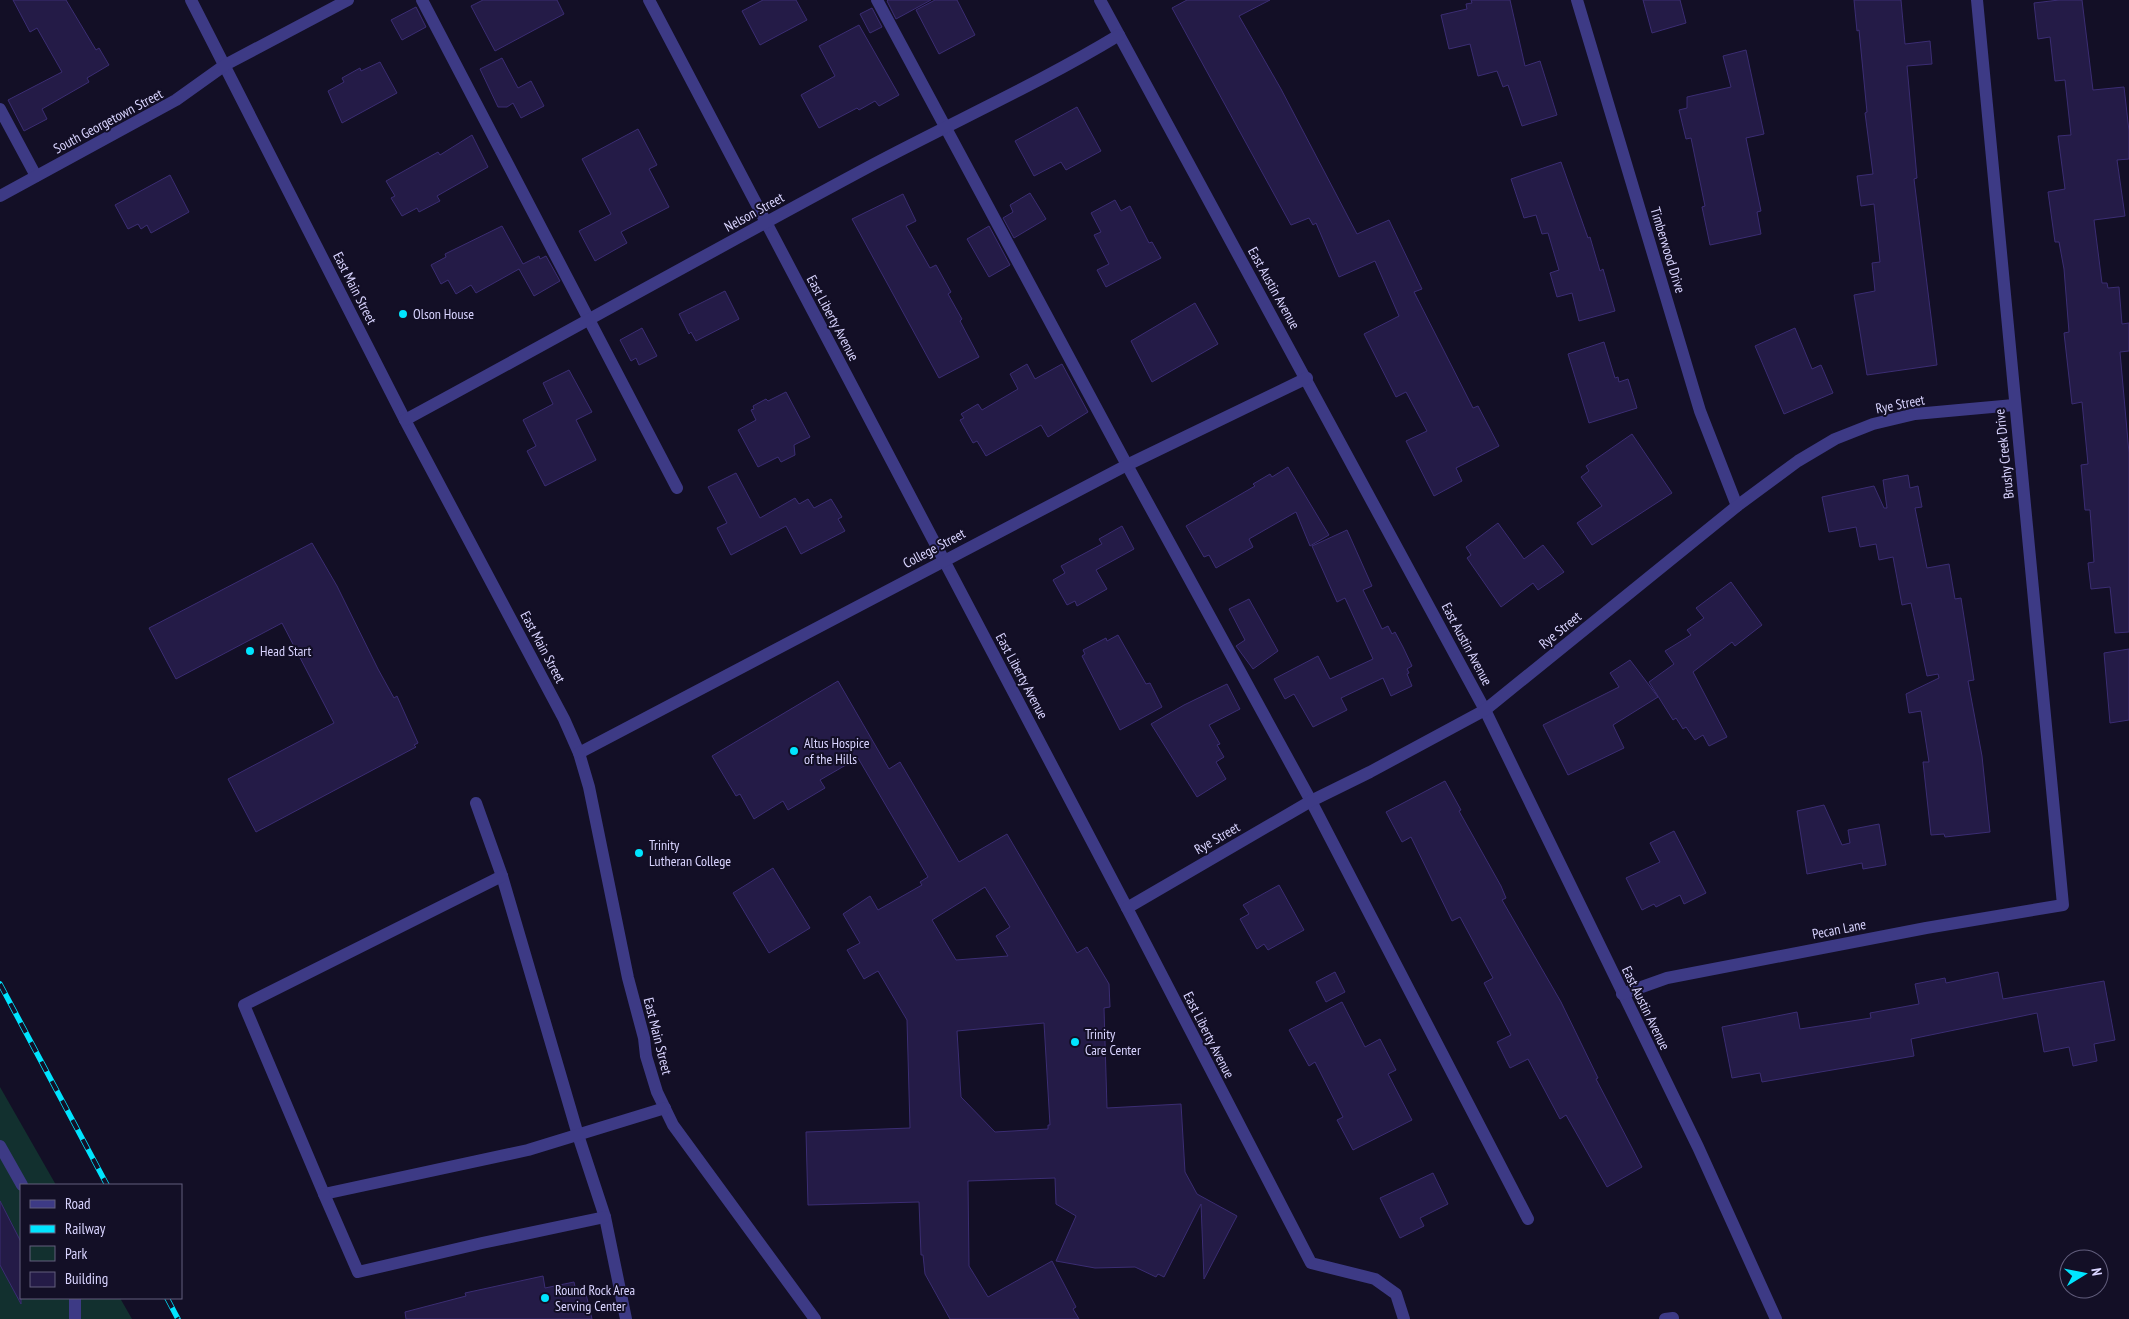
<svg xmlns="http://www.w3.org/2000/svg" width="2129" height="1319" font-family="'PT Sans Narrow',sans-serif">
	<rect width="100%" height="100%" fill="#130f26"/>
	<path fill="#12302f" d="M 0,1087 L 56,1185 L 21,1185 L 21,1298 L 120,1298 L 132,1319 L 0,1319 Z"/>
	<g fill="#241b47" stroke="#3b2d73" fill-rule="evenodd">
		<path d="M 13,0 L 66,0 L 96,50 L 99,48 L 109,65 L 87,78 L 89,82 L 42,109 L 47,119 L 24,131 L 8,100 L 62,72 L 37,28 L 30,32 Z"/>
		<path d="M 483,0 L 557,0 L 564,14 L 495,51 L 471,6 Z"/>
		<path d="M 763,0 L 796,0 L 807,20 L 760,45 L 742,11 Z"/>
		<path d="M 888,0 L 931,0 L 896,19 L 887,1 Z"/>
		<path d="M 935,0 L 957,0 L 975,35 L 939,54 L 916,10 Z"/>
		<path d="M 1187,0 L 1270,0 L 1239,16 L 1281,89 L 1357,234 L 1389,220 L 1422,289 L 1414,292 L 1473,408 L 1478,406 L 1499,446 L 1456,468 L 1462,481 L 1434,496 L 1406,441 L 1427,431 L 1406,392 L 1396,397 L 1364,334 L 1399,316 L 1375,261 L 1339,277 L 1316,223 L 1313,225 L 1309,218 L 1291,225 L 1172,8 Z"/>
		<path d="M 1471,0 L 1510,0 L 1525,66 L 1540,61 L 1557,115 L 1522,126 L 1508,85 L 1503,87 L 1497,71 L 1478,76 L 1470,44 L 1449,49 L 1441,15 L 1467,9 L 1466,4 L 1472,3 Z"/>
		<path d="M 1643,0 L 1680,0 L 1686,23 L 1652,33 Z"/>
		<path d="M 1854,0 L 1901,0 L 1905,44 L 1930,41 L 1932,64 L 1907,66 L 1917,178 L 1914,179 L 1937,365 L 1867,375 L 1854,295 L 1875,291 L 1872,263 L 1880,262 L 1874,204 L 1861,206 L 1857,176 L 1873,174 L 1865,113 L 1867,112 L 1859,30 L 1857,31 Z"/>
		<path d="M 2059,0 L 2082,0 L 2093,90 L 2124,87 L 2129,131 L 2129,159 L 2117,160 L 2125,216 L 2094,220 L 2102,283 L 2107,283 L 2108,288 L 2119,287 L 2122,324 L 2129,323 L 2129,351 L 2120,352 L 2129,453 L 2129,632 L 2115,633 L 2110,587 L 2091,589 L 2088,563 L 2094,562 L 2090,510 L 2085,510 L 2081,465 L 2088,464 L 2082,402 L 2072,404 L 2064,333 L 2069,332 L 2064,269 L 2059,242 L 2055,242 L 2048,192 L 2065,189 L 2058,136 L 2071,135 L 2065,80 L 2055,81 L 2050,37 L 2038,39 L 2034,3 Z"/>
		<path d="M 416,7 L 426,27 L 402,40 L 391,20 Z"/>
		<path d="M 872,8 L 882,27 L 870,33 L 860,14 Z"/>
		<path d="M 859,25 L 899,95 L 879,106 L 875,101 L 859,110 L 857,108 L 819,128 L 801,95 L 835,76 L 819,46 Z"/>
		<path d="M 1746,50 L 1764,134 L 1746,138 L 1761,211 L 1757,212 L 1761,234 L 1710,245 L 1702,207 L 1705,206 L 1691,138 L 1686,139 L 1679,110 L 1687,108 L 1687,97 L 1731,87 L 1723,56 Z"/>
		<path d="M 502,58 L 518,88 L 531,81 L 544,106 L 521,118 L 513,103 L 507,107 L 498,107 L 480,69 Z"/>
		<path d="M 380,62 L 397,93 L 342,123 L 328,91 L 344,82 L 342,78 L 360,68 L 361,71 Z"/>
		<path d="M 1077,107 L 1101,151 L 1066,170 L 1061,162 L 1034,176 L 1015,141 Z"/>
		<path d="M 638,129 L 657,165 L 649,169 L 669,207 L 621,232 L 627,243 L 595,261 L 579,231 L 611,214 L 582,159 Z"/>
		<path d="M 472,135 L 488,167 L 437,196 L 440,201 L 419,212 L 417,208 L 402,216 L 391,198 L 395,196 L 386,181 L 438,152 L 440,155 Z"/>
		<path d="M 1561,162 L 1588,238 L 1590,237 L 1600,271 L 1603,269 L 1615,311 L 1579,321 L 1572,293 L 1557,297 L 1550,273 L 1559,270 L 1548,233 L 1542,234 L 1536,215 L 1524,218 L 1511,179 Z"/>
		<path d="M 170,175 L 189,212 L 151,233 L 147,225 L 141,229 L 138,224 L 128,229 L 115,205 Z"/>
		<path d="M 1030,193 L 1046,219 L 1014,238 L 1003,218 L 1013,212 L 1010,205 Z"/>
		<path d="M 903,194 L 916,221 L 906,226 L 930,268 L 936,265 L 951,292 L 948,294 L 962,319 L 960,321 L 979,357 L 939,378 L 852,219 Z"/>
		<path d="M 1115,200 L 1121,211 L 1130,206 L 1149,243 L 1152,242 L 1161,258 L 1106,287 L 1097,270 L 1109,264 L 1094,235 L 1101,232 L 1091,213 Z"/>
		<path d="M 502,226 L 523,264 L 539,256 L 540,259 L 546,256 L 560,281 L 534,296 L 519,269 L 476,293 L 471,285 L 456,294 L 448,280 L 441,284 L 431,265 L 446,257 L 445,254 Z"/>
		<path d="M 989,226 L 1010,265 L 989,277 L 967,239 Z"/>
		<path d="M 725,291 L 739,319 L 696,341 L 691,332 L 689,334 L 679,314 Z"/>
		<path d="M 1195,303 L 1218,344 L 1152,382 L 1131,341 Z"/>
		<path d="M 642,328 L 657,356 L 639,365 L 636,358 L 631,361 L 620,340 Z"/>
		<path d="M 1795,328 L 1812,369 L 1821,365 L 1833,393 L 1784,414 L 1755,346 Z"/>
		<path d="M 1604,342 L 1615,378 L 1618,377 L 1619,382 L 1628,379 L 1637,408 L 1589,423 L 1568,354 Z"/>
		<path d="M 1027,364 L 1035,379 L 1062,364 L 1088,412 L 1048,437 L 1041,425 L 986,456 L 977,441 L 973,443 L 960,420 L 964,418 L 961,414 L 978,404 L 982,410 L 1018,389 L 1010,374 Z"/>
		<path d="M 569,370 L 592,412 L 576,420 L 596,460 L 545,486 L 527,451 L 536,446 L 523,420 L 553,404 L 543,383 Z"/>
		<path d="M 786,392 L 810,437 L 794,445 L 795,455 L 781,462 L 778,457 L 758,467 L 738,430 L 756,420 L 751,410 L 754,409 L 753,406 L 766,399 L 768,401 Z"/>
		<path d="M 1632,434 L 1672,493 L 1592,545 L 1577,523 L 1602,506 L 1581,477 L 1589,471 L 1586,466 Z"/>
		<path d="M 1288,467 L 1329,535 L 1310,546 L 1296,512 L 1249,539 L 1253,547 L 1216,568 L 1209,555 L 1204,557 L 1186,526 L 1255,486 L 1253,484 L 1270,474 L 1272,477 Z"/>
		<path d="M 736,473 L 760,518 L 795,498 L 799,504 L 808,499 L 814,508 L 831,499 L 842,517 L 838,519 L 845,531 L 801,554 L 786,526 L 731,555 L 717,528 L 727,523 L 708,487 Z"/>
		<path d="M 1908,475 L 1910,488 L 1918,486 L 1922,507 L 1915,508 L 1927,568 L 1949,564 L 1955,599 L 1961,598 L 1974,680 L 1968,681 L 1982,756 L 1990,832 L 1945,837 L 1944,834 L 1931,835 L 1923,762 L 1929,762 L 1921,711 L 1909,713 L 1906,694 L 1939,678 L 1938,674 L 1927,676 L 1911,603 L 1902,605 L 1893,557 L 1879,560 L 1876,544 L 1860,547 L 1856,527 L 1829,532 L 1822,497 L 1874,486 L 1884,508 L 1887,508 L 1883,480 Z"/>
		<path d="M 1498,523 L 1524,559 L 1543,545 L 1564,572 L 1538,590 L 1533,583 L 1501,607 L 1467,558 L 1471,555 L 1466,547 Z"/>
		<path d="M 1122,526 L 1134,549 L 1096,570 L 1107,589 L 1077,606 L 1075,601 L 1067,605 L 1053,580 L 1065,573 L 1061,566 L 1102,544 L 1099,539 Z"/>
		<path d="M 1347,530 L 1372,586 L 1363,590 L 1382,629 L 1388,626 L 1392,634 L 1395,632 L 1403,647 L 1412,666 L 1407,669 L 1409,673 L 1407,674 L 1412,686 L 1391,696 L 1383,678 L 1341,698 L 1347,710 L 1313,727 L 1294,694 L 1285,699 L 1274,679 L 1318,656 L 1330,679 L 1373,659 L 1345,598 L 1337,602 L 1312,546 Z"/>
		<path d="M 312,543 L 337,586 L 378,669 L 394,698 L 397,696 L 418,743 L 414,745 L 416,747 L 256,832 L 228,779 L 334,723 L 282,623 L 176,679 L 149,628 Z"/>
		<path d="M 1731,582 L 1762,625 L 1735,646 L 1732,642 L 1693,672 L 1727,737 L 1709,746 L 1703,735 L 1695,740 L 1686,727 L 1683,729 L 1676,718 L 1673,720 L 1649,682 L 1674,664 L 1665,651 L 1691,635 L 1687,630 L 1704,618 L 1696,608 Z"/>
		<path d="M 1249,599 L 1278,651 L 1253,669 L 1236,646 L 1245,640 L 1229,609 Z"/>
		<path d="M 1118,635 L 1146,684 L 1150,683 L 1162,707 L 1120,730 L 1082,656 L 1085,654 L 1083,650 L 1106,638 L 1107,641 Z"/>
		<path d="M 2129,649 L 2129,720 L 2110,723 L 2104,653 Z"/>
		<path d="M 1630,660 L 1658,697 L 1613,725 L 1624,748 L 1568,775 L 1543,725 L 1619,687 L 1610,673 Z"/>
		<path d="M 838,681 L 889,769 L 900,762 L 959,862 L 1007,834 L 1077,953 L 1087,947 L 1109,984 L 1110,1007 L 1104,1008 L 1107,1108 L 1181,1104 L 1185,1172 L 1197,1194 L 1237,1216 L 1204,1279 L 1201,1204 L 1164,1277 L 1158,1274 L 1156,1277 L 1135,1267 L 1095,1268 L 1056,1261 L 1076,1216 L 1056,1204 L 1055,1178 L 968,1181 L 969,1266 L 988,1297 L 1052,1261 L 1076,1307 L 1073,1309 L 1079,1319 L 950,1319 L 925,1274 L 923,1255 L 921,1255 L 919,1202 L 808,1205 L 806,1132 L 910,1128 L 907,1020 L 878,971 L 864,979 L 847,950 L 860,943 L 843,914 L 870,896 L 878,910 L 922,885 L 920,882 L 928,877 L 858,758 L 820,780 L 825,788 L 788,810 L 783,801 L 754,819 L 740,794 L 736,796 L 712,756 ZM 985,887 L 1010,927 L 996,936 L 1008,956 L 956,960 L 932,920 ZM 1044,1023 L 1050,1125 L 1048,1125 L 1048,1129 L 995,1132 L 961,1097 L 957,1031 Z"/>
		<path d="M 1227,684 L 1240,709 L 1209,725 L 1220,744 L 1217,745 L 1224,757 L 1216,762 L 1226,779 L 1197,797 L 1151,724 L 1184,705 Z"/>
		<path d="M 1445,781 L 1461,810 L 1459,811 L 1501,886 L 1506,898 L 1502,900 L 1561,1002 L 1598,1078 L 1596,1079 L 1642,1167 L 1607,1187 L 1566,1115 L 1560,1119 L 1528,1059 L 1510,1068 L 1497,1042 L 1511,1035 L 1484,983 L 1493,978 L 1460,917 L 1452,921 L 1411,837 L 1402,842 L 1386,812 Z"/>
		<path d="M 1824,805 L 1842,845 L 1850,843 L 1848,830 L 1879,824 L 1886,865 L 1863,869 L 1862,863 L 1807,874 L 1797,811 Z"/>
		<path d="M 1674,831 L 1706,893 L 1684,904 L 1680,895 L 1656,907 L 1654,904 L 1642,910 L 1626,878 L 1660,862 L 1650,843 Z"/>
		<path d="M 773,868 L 810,928 L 769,953 L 733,893 Z"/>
		<path d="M 1279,885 L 1304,930 L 1268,950 L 1264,944 L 1257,949 L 1240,919 L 1249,914 L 1243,905 Z"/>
		<path d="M 1335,972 L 1345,992 L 1326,1002 L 1316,982 Z"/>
		<path d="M 1998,972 L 2003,999 L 2104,981 L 2115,1040 L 2094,1044 L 2097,1061 L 2073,1066 L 2069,1047 L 2044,1052 L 2037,1013 L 1911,1039 L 1914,1056 L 1762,1082 L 1760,1073 L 1732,1078 L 1722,1027 L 1797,1012 L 1800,1029 L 1871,1018 L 1870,1013 L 1919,1004 L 1915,984 L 1945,978 L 1946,983 Z"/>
		<path d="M 1342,1002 L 1365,1047 L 1380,1039 L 1396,1070 L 1388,1074 L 1412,1120 L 1353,1150 L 1337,1120 L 1343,1117 L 1315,1062 L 1309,1066 L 1289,1030 Z"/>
		<path d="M 1433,1173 L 1448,1204 L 1420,1218 L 1424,1226 L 1400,1238 L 1380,1198 Z"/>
		<path d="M 0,1201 L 21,1242 L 21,1304 L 0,1265 Z"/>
		<path d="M 543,1276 L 545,1288 L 574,1282 L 577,1296 L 586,1294 L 592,1319 L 406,1319 L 405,1312 L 466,1296 L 465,1293 Z"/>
	</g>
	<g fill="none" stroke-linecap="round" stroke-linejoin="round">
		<g stroke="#3d3a85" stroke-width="12">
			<path d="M 191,0 L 405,420 L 564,719 L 579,753 L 589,787 L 628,978 L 644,1038 L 646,1056 L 657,1092 L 673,1125 L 815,1319"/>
			<path d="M 422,0 L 677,488"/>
			<path d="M 649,0 L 1127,908 L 1311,1263 L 1375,1279 L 1396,1294 L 1404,1319"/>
			<path d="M 877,0 L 1127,465 L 1311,801 L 1528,1219"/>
			<path d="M 1100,0 L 1485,710 L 1698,1147 L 1776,1319"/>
			<path d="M 1577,0 L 1700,411 L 1737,506"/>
			<path d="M 0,109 L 36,176"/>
			<path d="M 0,196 L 176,100 L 225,65 L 348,0"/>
			<path d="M 405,420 C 562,335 717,248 874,164 C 955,121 1040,83 1119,35"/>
			<path d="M 579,753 L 1127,465 L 1307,378"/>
			<path d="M 476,803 L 502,876 L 578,1135 L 605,1217 L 626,1319"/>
			<path d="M 502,876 L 244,1005 L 324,1194 L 528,1150 L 665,1108"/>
			<path d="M 1127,908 L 1311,801 L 1370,772 L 1485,710 L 1737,506 L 1798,461 L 1835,439 L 1873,424 L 1915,414 L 2014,405"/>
			<path d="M 1622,994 L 1667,978 L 1926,928 L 2063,905 L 1977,0"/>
			<path d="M 0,1146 L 22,1185"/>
			<path d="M 324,1194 L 358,1272 L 482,1243 L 605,1217"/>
			<path d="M 75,1319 L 75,1298"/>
			<path d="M 1665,1319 L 1673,1318"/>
		</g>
		<defs>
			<g id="rail">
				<path d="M 0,984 L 107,1185"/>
				<path d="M 167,1298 L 178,1319"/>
			</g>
		</defs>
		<use href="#rail" stroke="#00e5ff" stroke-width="5.5"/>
		<use href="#rail" stroke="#130f26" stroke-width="4" stroke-dasharray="11" stroke-linecap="butt"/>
	</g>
	<g fill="#00e5ff" stroke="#130f26" stroke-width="2">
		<circle cx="403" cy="314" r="5"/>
		<circle cx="250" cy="651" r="5"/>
		<circle cx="794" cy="751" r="5"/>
		<circle cx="639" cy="853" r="5"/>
		<circle cx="1075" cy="1042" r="5"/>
		<circle cx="545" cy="1298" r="5"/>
	</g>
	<g text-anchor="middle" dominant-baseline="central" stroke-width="4" stroke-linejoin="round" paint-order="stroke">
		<g font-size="14" fill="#d9d4ff" stroke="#130f26">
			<text transform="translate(108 121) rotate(-28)">South Georgetown Street</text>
			<text transform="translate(754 212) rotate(-29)">Nelson Street</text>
			<text transform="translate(1668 250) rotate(73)">Timberwood Drive</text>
			<text transform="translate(355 288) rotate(63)">East Main Street</text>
			<text transform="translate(1274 288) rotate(61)">East Austin Avenue</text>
			<text transform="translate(833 318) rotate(62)">East Liberty Avenue</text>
			<text transform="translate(1900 404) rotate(-11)">Rye Street</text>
			<text transform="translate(2004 454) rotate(-96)">Brushy Creek Drive</text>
			<text transform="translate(934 548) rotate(-28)">College Street</text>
			<text transform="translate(1560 630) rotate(-39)">Rye Street</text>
			<text transform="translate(1467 644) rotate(62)">East Austin Avenue</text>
			<text transform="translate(543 647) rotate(62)">East Main Street</text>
			<text transform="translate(1022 676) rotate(62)">East Liberty Avenue</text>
			<text transform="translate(1217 838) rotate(-30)">Rye Street</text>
			<text transform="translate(1839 929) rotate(-11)">Pecan Lane</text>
			<text transform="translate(1646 1008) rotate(64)">East Austin Avenue</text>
			<text transform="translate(1209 1035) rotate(63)">East Liberty Avenue</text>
			<text transform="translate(658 1036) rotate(76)">East Main Street</text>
		</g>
		<g font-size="14" fill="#d9d4ff" stroke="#130f26" text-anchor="start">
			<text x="413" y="314">Olson House</text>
			<text x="260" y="651">Head Start</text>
			<text x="804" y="743">Altus Hospice<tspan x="804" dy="16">of the Hills</tspan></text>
			<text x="649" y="845">Trinity<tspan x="649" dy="16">Lutheran College</tspan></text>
			<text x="1085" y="1034">Trinity<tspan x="1085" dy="16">Care Center</tspan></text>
			<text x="555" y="1290">Round Rock Area<tspan x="555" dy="16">Serving Center</tspan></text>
		</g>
	</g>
	<rect x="20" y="1184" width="162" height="115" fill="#130f26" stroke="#625e7d"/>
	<rect x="30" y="1200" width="25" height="8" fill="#3d3a85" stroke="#625e7d"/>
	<text x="65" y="1209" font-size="15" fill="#d9d4ff">Road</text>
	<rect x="30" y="1225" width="25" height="8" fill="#00e5ff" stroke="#625e7d"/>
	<text x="65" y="1234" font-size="15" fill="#d9d4ff">Railway</text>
	<rect x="30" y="1246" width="25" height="15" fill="#12302f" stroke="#625e7d"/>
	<text x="65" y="1259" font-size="15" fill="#d9d4ff">Park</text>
	<rect x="30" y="1272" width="25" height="15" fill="#241b47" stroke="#625e7d"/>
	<text x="65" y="1284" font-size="15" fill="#d9d4ff">Building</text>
	<g transform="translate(2084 1274) rotate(80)"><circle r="24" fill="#130f26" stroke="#625e7d"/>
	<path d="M0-4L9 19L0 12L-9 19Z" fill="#00e5ff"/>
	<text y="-8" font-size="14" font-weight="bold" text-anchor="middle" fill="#d9d4ff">N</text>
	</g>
</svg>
